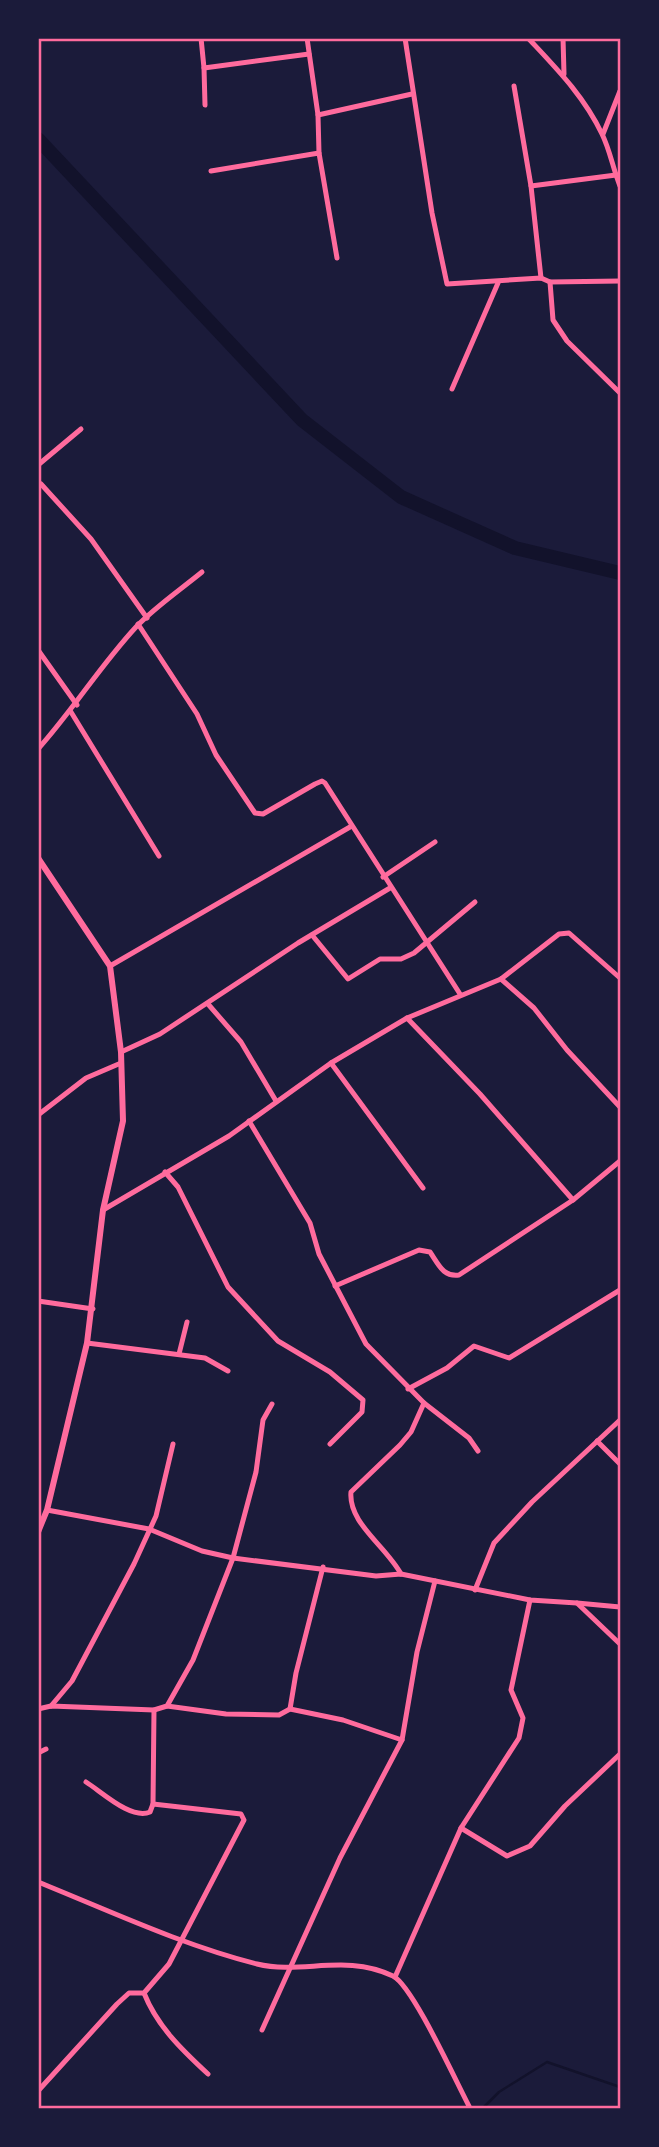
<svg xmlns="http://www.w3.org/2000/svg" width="659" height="2147" font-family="Poppins,sans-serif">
	<rect width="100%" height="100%" fill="#1b1b3a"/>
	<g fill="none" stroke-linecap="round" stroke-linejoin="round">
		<path stroke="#12122b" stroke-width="2.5" d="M 483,2108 L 499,2092 L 547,2062 L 620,2087"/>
		<path stroke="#12122b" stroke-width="14" d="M 38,139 L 302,420 L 401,497 L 515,548 L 620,573"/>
		<g stroke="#ff6b9d" stroke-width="5">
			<path d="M 201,38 L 204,68 L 309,54"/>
			<path d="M 307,38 L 318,115 L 319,153 L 337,258"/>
			<path d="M 405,38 L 432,213 L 447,284 L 541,278 L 550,282 L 620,281"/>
			<path d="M 528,38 C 556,68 584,96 602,134 C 610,150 613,169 620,186"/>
			<path d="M 563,38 L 564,74"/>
			<path d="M 204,68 L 205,105"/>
			<path d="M 514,86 L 531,186 L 541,278"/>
			<path d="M 318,115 L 412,94"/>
			<path d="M 603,134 L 620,91"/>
			<path d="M 211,171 L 319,153"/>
			<path d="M 531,186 L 616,175"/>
			<path d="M 550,282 L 553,320 L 567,341 L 620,393"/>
			<path d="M 452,389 L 498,283"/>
			<path d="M 38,465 L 81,429"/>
			<path d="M 41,484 L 91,539 L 147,618"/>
			<path d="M 138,624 L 197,714 L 216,755 L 255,813 L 263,814 L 315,784 L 322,781 L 325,783 L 460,994"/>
			<path d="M 38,650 L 77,705"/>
			<path d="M 71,712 L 159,856"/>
			<path d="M 38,749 C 73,710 100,666 136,627 C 155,607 180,590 202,572"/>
			<path d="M 383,877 L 435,842"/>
			<path d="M 312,935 L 348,979 L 380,959 L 401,959 L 414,953 L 475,902"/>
			<path d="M 110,966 L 350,827"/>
			<path d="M 501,979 L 534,1008 L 567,1050 L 620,1107"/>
			<path d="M 208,1004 L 241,1042 L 276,1101"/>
			<path d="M 407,1018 L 480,1094 L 573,1200"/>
			<path d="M 121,1052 L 160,1034 L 298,943 L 390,888"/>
			<path d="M 331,1063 L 423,1188"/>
			<path d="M 38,1115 L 86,1078 L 121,1063"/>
			<path d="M 249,1121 L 310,1223 L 319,1254 L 366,1344 L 424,1403 L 411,1432 L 400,1445 L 351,1492 C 348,1523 386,1546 401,1574"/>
			<path d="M 165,1172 L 178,1187 L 228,1287 L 278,1341 L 330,1372 L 363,1400 L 362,1412 L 330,1444"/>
			<path d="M 103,1210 L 229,1136 L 331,1063 L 407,1018 L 501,979 L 559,934 L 569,933 L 620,978"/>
			<path d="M 335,1286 L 419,1250 L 430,1252 C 439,1265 443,1277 459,1275 L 573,1200 L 620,1161"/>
			<path d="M 38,1301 L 93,1309"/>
			<path d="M 87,1343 L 205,1358 L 228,1371"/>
			<path d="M 179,1354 L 187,1322"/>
			<path d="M 408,1389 L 447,1368 L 474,1346 L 509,1358 L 620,1290"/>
			<path d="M 424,1403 L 469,1438 L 478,1451"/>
			<path d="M 597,1441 L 620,1464"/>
			<path d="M 47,1510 L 149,1529 L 202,1551 L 233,1558 L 376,1576 L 401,1574 L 530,1600 L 577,1603 L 620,1644"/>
			<path d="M 475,1590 L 494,1543 L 532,1502 L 620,1420"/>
			<path d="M 577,1603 L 620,1607"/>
			<path d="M 51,1706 L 72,1681 L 134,1564 L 156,1516 L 173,1444"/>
			<path d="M 167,1706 L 226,1714 L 279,1715 L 290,1709 L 343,1720 L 402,1740"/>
			<path d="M 38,1709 L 51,1706 L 154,1710 L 167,1706 L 193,1660 L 233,1558 L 256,1472 L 263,1420 L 272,1404"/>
			<path d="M 290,1709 L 296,1673 L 323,1567"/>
			<path d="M 38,1753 L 46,1749"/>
			<path d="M 86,1782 C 102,1792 131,1820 150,1812 L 153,1804 L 154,1710"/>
			<path d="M 461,1828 L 507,1856 L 530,1846 L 565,1806 L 620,1754"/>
			<path d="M 38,1882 C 110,1911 182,1945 257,1964 C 302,1975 345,1953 393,1976 C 413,1986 457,2084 470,2108"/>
			<path d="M 395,1977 L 461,1828 L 519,1738 L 523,1718 L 511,1690 L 530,1600"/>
			<path d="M 144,1993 C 157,2026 182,2050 208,2074"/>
			<path d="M 262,2030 L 340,1858 L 402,1740 L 417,1652 L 435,1581"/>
			<path d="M 38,2091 L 117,2004 L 129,1993 L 144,1993 L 169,1964 L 244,1820 L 241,1814 L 153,1804"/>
		</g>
		<path stroke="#ff6b9d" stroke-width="6" d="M 38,858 L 110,966 L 121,1052 L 123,1121 L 103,1210 L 87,1343 L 47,1510 L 38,1532"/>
	</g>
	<rect width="659" height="2147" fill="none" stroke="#1b1b3a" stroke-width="80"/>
	<rect x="40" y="40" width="579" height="2067" fill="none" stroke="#ff6b9d" stroke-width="2.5"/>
</svg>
